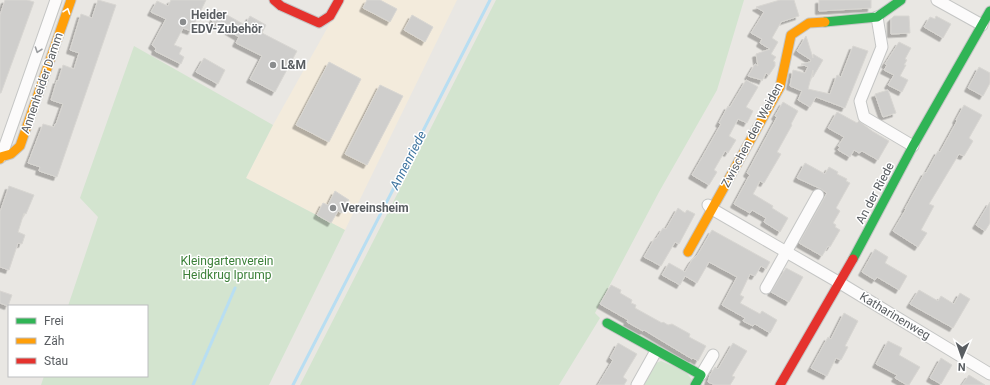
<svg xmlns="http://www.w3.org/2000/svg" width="990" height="385" font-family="Roboto,sans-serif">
	<defs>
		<filter id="shadow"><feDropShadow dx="-3.5" dy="3.5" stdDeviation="0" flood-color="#0004"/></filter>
	</defs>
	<rect width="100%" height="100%" fill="#e9e7e3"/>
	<path fill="#f3ebdc" d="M 343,0 L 457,0 L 345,230 L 246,178 L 273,125 Z"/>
	<g fill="#d3e4cf">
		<path d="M 496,0 L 744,0 L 717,90 L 659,192 L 595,313 L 600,318 L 559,385 L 300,385 Z"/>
		<path d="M 134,46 L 273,125 L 246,178 L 345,230 L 269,385 L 41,385 L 44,376 L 147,376 L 147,306 L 68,306 L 98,217 L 80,198 Z"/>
		<path d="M 661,361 L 685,371 L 692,380 L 689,385 L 644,385 L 656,363 Z"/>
	</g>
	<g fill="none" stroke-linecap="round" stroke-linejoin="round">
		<g stroke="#b8def2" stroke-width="3">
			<path d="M 193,385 L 235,288"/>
			<path d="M 293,385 L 490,0"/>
		</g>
	</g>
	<g fill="#cfcecc" stroke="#d8d6d2" filter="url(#shadow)">
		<path d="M 5,0 L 27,0 L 34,2 L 1,93 L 0,93 L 0,15 Z"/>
		<path d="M 98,0 L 116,5 L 57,177 L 39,171 L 40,167 L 28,163 L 43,124 L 54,127 L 55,124 L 56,124 L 63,104 L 51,100 L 57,80 L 58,81 L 63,65 L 74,69 L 79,53 L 70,50 L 81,14 L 92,18 Z"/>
		<path d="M 171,0 L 206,0 L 191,31 L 183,28 L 174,45 L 182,48 L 179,54 L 184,57 L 181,64 L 155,51 L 156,48 L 152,45 L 166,19 L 151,12 L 157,1 L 168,6 Z"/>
		<path d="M 367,0 L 380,0 L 397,9 L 390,22 L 363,8 Z"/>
		<path d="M 780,0 L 794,0 L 799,16 L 781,22 L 772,38 L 778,42 L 771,54 L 776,57 L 773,61 L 775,62 L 775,66 L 769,75 L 766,73 L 762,81 L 762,80 L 748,76 L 755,64 L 758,66 L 756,54 L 770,49 L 760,43 L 762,39 L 751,33 L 764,12 L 756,7 Z"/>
		<path d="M 819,0 L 871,0 L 871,8 L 819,11 Z"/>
		<path d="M 218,10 L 245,25 L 250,16 L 266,25 L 262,33 L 297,51 L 275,92 L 250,79 L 262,56 L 236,43 L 239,37 L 212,21 Z"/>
		<path d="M 412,15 L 433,27 L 425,42 L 404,30 Z"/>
		<path d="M 894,16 L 909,16 L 910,33 L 891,34 L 891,19 Z"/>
		<path d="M 936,16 L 951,24 L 943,38 L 924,27 L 930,17 L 935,19 Z"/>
		<path d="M 806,36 L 813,58 L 813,54 L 823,60 L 813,77 L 813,70 L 808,89 L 830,94 L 837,75 L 841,77 L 853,46 L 868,51 L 845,108 L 816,97 L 810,107 L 798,100 L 802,91 L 790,86 L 793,70 L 805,73 L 808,67 L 801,64 L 810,62 L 811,60 L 797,51 Z"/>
		<path d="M 899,42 L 911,48 L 905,59 L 907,60 L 904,65 L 906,65 L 900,76 L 908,80 L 902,92 L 888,85 L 894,75 L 884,70 L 887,65 L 885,64 Z"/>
		<path d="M 204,58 L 225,70 L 218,84 L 196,72 Z"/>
		<path d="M 329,62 L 361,79 L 329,142 L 296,125 Z"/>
		<path d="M 979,67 L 990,73 L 990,83 L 983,96 L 968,88 Z"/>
		<path d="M 746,80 L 758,87 L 746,107 L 753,111 L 747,123 L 738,119 L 729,136 L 736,140 L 728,153 L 725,151 L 714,170 L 717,172 L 709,185 L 692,175 L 721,124 L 719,123 L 728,106 L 730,107 Z"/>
		<path d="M 380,85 L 403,96 L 367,165 L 345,154 Z"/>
		<path d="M 888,90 L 896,113 L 883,117 L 875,94 Z"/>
		<path d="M 783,102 L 798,111 L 791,124 L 792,125 L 777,152 L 781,154 L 764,183 L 760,181 L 753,194 L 773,206 L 772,208 L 788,218 L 780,232 L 764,222 L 766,218 L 752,210 L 750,213 L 734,204 L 748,178 L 750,175 L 747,173 L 777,117 L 775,116 Z"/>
		<path d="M 964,105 L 982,115 L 969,138 L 973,141 L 964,156 L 959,154 L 929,204 L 934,206 L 921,230 L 927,233 L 918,247 L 893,231 L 906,209 L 905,209 L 925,172 L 926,173 L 938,151 L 940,152 L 957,121 L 956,120 Z"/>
		<path d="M 837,112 L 857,123 L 859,121 L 872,131 L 889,141 L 878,160 L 862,151 L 859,153 L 854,150 L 850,157 L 838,150 L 840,147 L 838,146 L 844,137 L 828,128 Z"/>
		<path d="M 805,163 L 825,174 L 829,167 L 838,172 L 837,174 L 847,179 L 846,181 L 850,183 L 836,208 L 840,211 L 833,223 L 836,225 L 835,227 L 840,230 L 830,247 L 828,246 L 822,256 L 799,243 L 827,193 L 821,189 L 797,178 Z"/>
		<path d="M 9,186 L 34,195 L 26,214 L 24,213 L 18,232 L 25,235 L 22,244 L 18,243 L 9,270 L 0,267 L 0,212 Z"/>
		<path d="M 335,191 L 349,200 L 342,213 L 338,211 L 331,223 L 317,215 L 323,203 L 328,205 Z"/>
		<path d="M 990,202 L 990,223 L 985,231 L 976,225 Z"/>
		<path d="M 678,208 L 685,213 L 687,210 L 695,214 L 679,244 L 675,242 L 661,266 L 644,257 L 655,238 L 656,239 L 663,228 L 666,229 Z"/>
		<path d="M 712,230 L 770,262 L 766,269 L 761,266 L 755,276 L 750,274 L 740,295 L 744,297 L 740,303 L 760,314 L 762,311 L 777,320 L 770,333 L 755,324 L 753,326 L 743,321 L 745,318 L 722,305 L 737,277 L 709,262 L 697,283 L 685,276 L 680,285 L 662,275 L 669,263 L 685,272 L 692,260 L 698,254 Z"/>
		<path d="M 875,249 L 888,257 L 885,263 L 907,276 L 899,290 L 877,277 L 875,280 L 862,272 Z"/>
		<path d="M 786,268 L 803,277 L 789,302 L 771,292 Z"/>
		<path d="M 611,285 L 621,290 L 620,293 L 632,300 L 631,303 L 636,305 L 635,308 L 662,323 L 663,322 L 668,325 L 672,324 L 690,334 L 689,337 L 706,346 L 698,361 L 693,358 L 692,359 L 644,330 L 643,331 L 627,322 L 628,320 L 600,304 Z"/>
		<path d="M 919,290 L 938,301 L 941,296 L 954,304 L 960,293 L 970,299 L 953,328 L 910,304 Z"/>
		<path d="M 0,291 L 12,295 L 8,306 L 0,303 Z"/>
		<path d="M 844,313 L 858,321 L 845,346 L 848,347 L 841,360 L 836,358 L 827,376 L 811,368 L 828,337 L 831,339 Z"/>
		<path d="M 888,341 L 902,348 L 899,355 L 920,367 L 909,385 L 907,385 L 895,378 L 897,375 L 876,364 Z"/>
		<path d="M 618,343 L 637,354 L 623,377 L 627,380 L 624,385 L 598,385 L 613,360 L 610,358 Z"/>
		<path d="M 733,343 L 747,351 L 732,376 L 735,377 L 730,385 L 715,385 L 708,382 L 710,375 L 715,367 L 718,369 Z"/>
		<path d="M 941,358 L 952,365 L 941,384 L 930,378 Z"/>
		<path d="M 969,375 L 985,385 L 962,385 Z"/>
	</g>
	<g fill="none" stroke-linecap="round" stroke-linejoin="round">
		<defs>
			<g id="street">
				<path d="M 937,0 L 982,25"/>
				<path d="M 877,17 L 882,47 L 860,101 L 864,117 L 913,146"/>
				<path d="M 1,157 L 56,0"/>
				<path d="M 708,205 L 712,209 L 840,283 L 990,374"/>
				<path d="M 766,288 L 818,195"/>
				<path d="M 701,375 L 713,355"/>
				<path d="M 637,385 L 656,351"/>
			</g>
			<g id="fast">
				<path d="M 825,22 L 877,17 L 901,0"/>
				<path d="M 853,259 L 913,146 L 990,11"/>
				<path d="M 607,323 L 701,375 L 695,385"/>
			</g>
			<g id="slow">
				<path d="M 0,159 L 1,157 L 11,154 L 20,146 L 71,0"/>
				<path d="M 688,252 L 780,87 L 791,35 L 809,23 L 825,22"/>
			</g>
			<g id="jam">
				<path d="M 274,0 L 281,6 L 319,23 L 330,16 L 339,0"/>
				<path d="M 780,385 L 853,259"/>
			</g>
		</defs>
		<use href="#street" stroke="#c5c6c5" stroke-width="13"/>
		<use href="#fast" stroke="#c5c5c5" stroke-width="11"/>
		<use href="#slow" stroke="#c5c5c5" stroke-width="11"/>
		<use href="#jam" stroke="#c5c5c5" stroke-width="11"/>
		<use href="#street" stroke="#fcfbfb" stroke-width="11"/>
		<use href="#fast" stroke="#30b455" stroke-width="9"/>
		<use href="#slow" stroke="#ff9f0a" stroke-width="9"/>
		<use href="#jam" stroke="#e5322d" stroke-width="9"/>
	</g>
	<defs><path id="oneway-chevron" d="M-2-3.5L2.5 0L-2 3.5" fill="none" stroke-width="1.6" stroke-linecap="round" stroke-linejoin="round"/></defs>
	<use stroke="#fff" href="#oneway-chevron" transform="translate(67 11) rotate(-71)"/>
	<use stroke="#9a9c9f" href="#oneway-chevron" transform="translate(38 50) rotate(109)"/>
	<g fill="#8b8d8e" stroke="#fff" stroke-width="1.5">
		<circle cx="183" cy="22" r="4"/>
		<circle cx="273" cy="65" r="4"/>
		<circle cx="333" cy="208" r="4"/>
	</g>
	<g text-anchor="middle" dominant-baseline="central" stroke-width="3" stroke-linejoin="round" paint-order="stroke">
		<g font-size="12" font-weight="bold" fill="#595d61" stroke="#fff" text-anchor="start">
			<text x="191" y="15">Heider<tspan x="191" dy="14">EDV-Zubehör</tspan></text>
			<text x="281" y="65">L&amp;M</text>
			<text x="341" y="208">Vereinsheim</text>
		</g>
		<g font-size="12" fill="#595d61" stroke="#fff">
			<text transform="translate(42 83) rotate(-71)">Annenheider Damm</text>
			<text transform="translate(752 135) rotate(-62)">Zwischen den Weiden</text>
			<text transform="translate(875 193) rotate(-62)">An der Riede</text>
			<text transform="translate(895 316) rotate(31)">Katharinenweg</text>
		</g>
		<g font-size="12" fill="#3c8039" stroke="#fff">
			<text x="227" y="261">Kleingartenverein<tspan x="227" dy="14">Heidkrug Iprump</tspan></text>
		</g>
		<g font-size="13" font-style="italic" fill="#4076a1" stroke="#fff">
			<text transform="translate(408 160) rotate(-63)">Annenriede</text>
		</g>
	</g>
	<rect x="8" y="305" width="140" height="72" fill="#ffffff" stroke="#bdbec0"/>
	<rect x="16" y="318" width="20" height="6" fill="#30b455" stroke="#bdbec0"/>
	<text x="44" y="325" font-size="12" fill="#595d61">Frei</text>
	<rect x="16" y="338" width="20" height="6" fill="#ff9f0a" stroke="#bdbec0"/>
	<text x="44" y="345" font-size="12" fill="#595d61">Zäh</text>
	<rect x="16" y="358" width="20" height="6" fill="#e5322d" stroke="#bdbec0"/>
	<text x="44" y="365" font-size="12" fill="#595d61">Stau</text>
	<g transform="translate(962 357) rotate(182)" stroke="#ffffff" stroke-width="3" paint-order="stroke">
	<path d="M0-3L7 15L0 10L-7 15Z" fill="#595d61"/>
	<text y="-6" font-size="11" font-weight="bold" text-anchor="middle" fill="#595d61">N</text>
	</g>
</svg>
